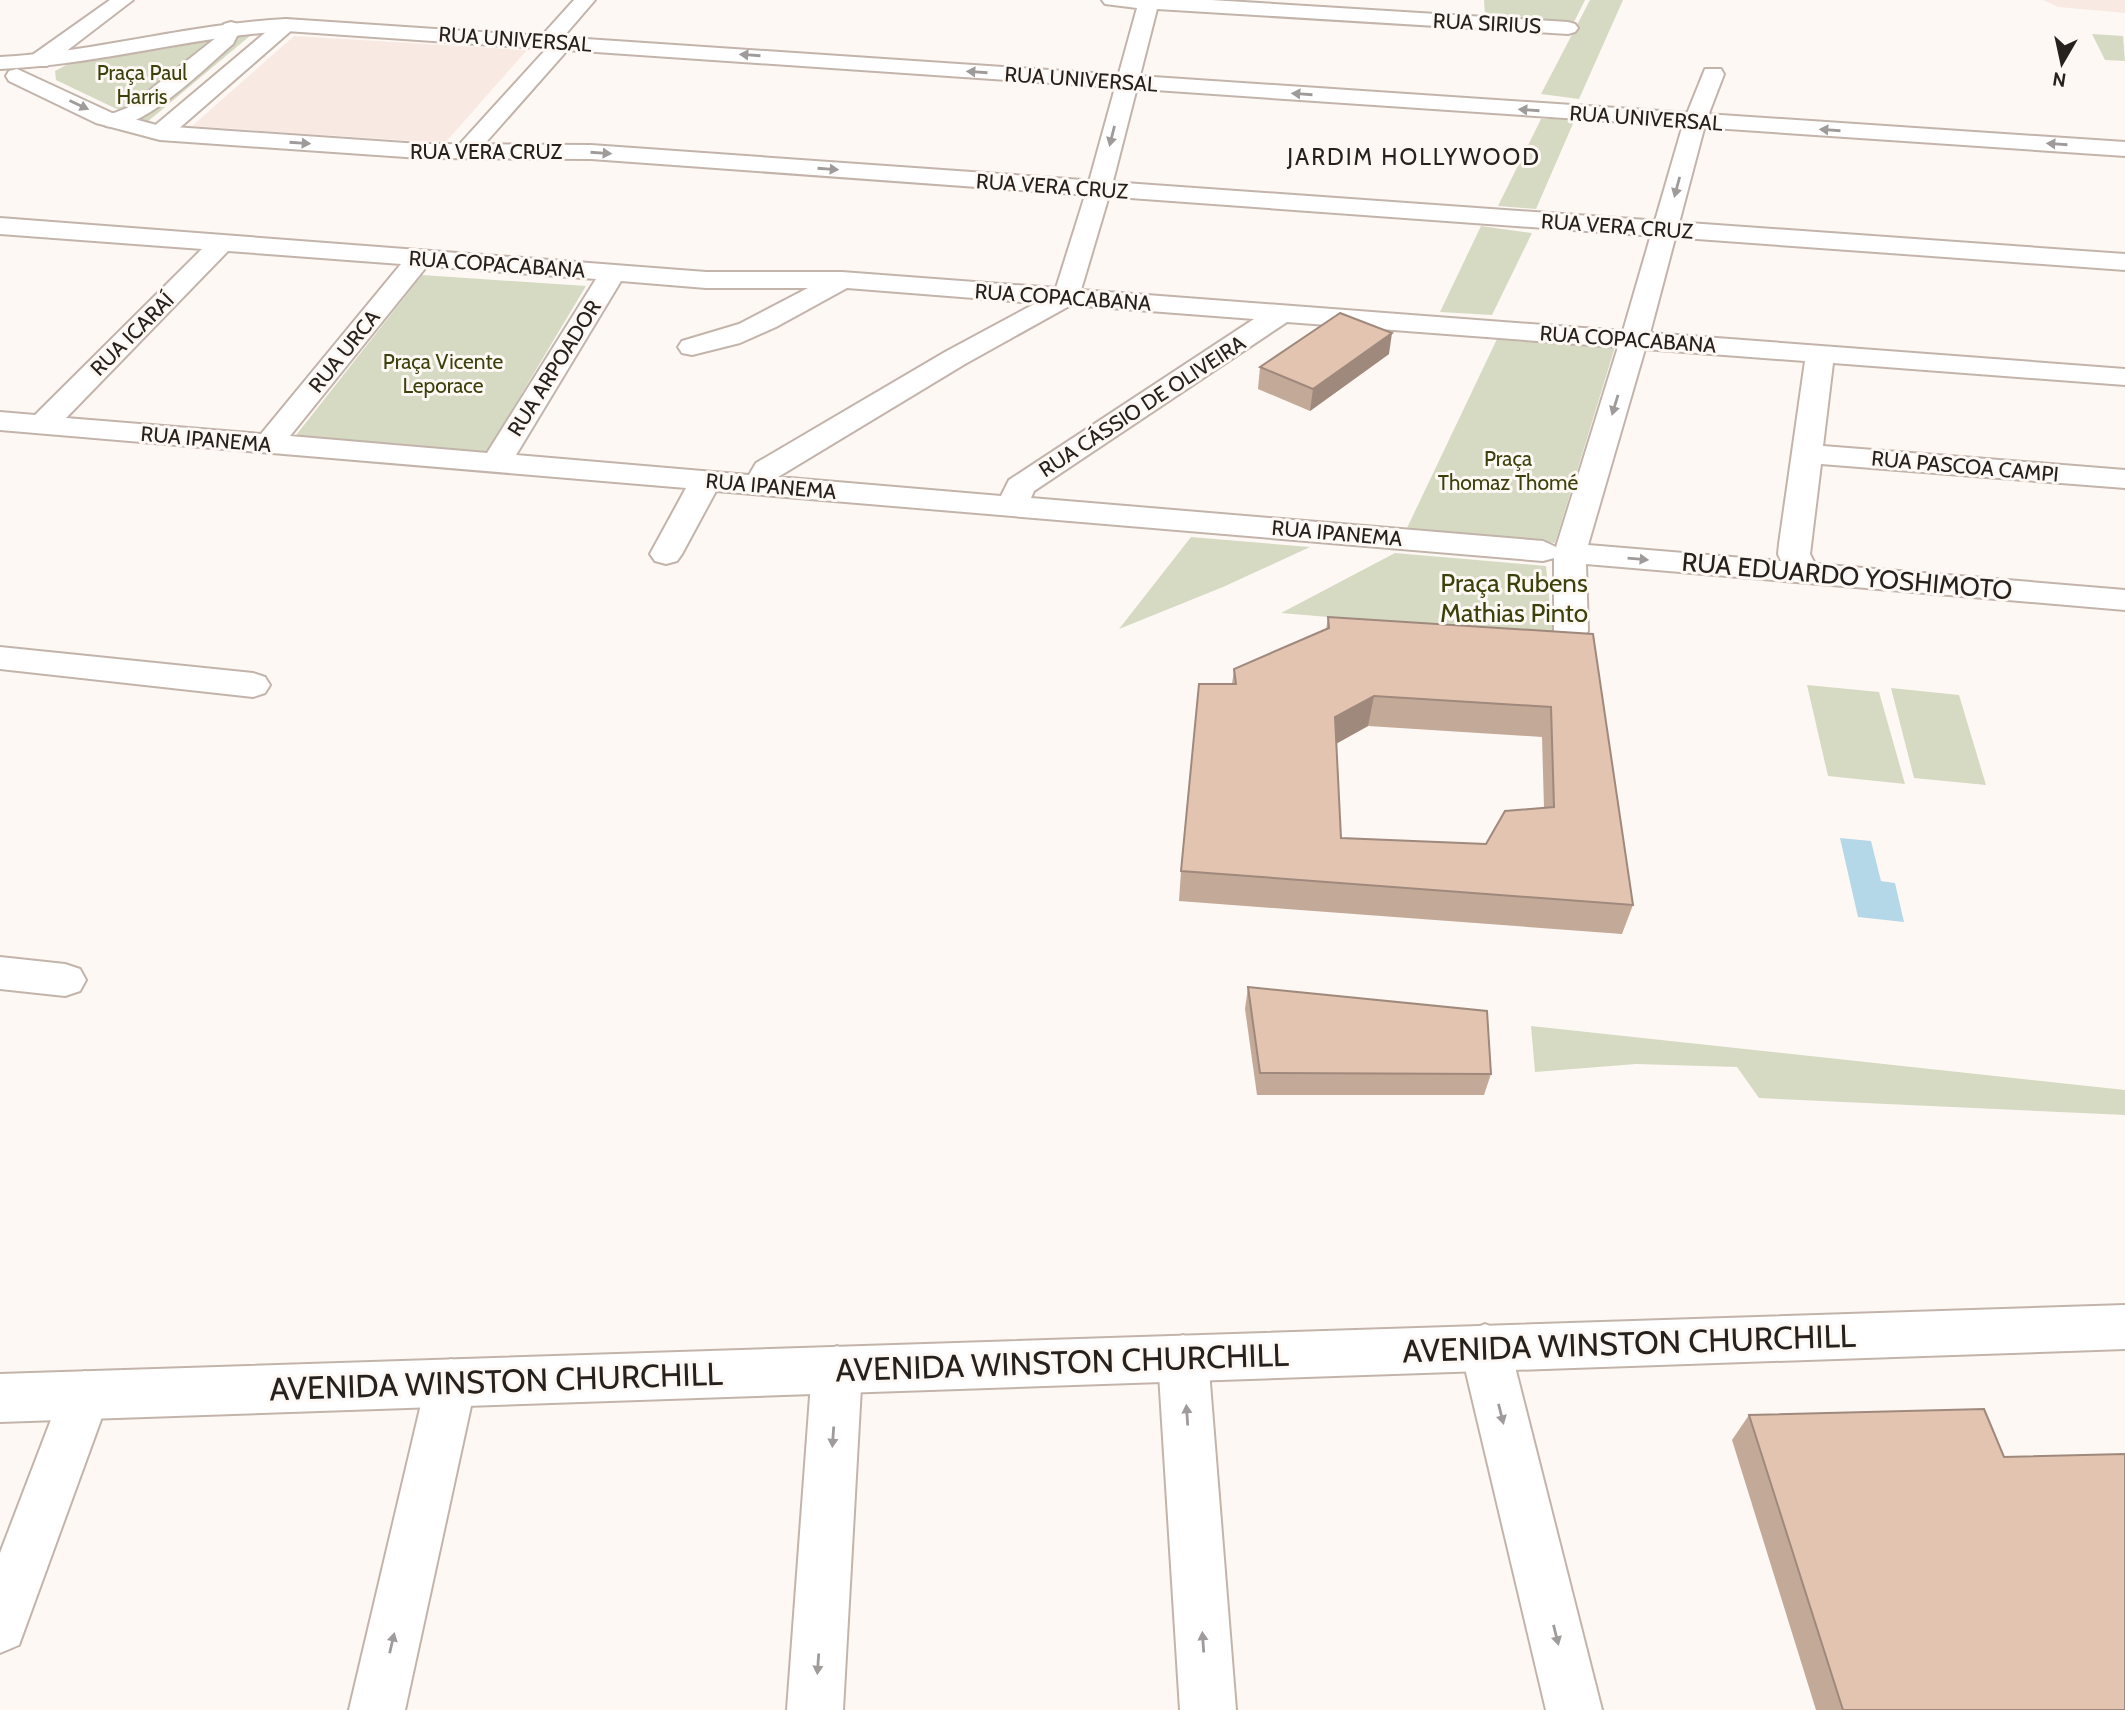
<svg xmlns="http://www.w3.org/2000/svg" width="2125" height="1710" font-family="Cabin,sans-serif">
	<rect width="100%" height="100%" fill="#fef8f4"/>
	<g fill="#f8eae2">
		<path d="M 2043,0 L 2125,0 L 2125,13 L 2058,7 Z"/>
		<path d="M 294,36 L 527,50 L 445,143 L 192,126 Z"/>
	</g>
	<g fill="#d6dac3">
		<path d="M 1484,0 L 1585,0 L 1573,24 L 1492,19 L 1485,15 Z"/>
		<path d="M 1590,0 L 1623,0 L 1579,99 L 1541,94 Z"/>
		<path d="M 2092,34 L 2123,36 L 2125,61 L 2105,60 Z"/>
		<path d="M 251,35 L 146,123 L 56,80 L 55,71 L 68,64 Z"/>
		<path d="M 1541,119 L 1575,119 L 1536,209 L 1498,206 Z"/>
		<path d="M 1481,226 L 1532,233 L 1492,315 L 1440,312 Z"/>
		<path d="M 422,275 L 586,286 L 485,455 L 293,439 Z"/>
		<path d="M 1497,339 L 1615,347 L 1555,543 L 1407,528 Z"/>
		<path d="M 1191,537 L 1310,547 L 1223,587 L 1119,629 Z"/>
		<path d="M 1395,553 L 1546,566 L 1553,636 L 1281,613 Z"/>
		<path d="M 1807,685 L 1879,692 L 1905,784 L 1828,776 Z"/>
		<path d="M 1891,688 L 1959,695 L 1986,785 L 1914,778 Z"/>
		<path d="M 1531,1026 L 2125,1090 L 2125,1115 L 1759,1098 L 1737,1067 L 1636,1064 L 1535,1072 Z"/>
	</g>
	<path fill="#b5d8e9" d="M 1840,838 L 1871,841 L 1881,881 L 1895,883 L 1904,922 L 1858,917 Z"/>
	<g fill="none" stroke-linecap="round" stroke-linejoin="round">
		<defs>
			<g id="street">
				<path d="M 110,0 L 133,0 L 47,66 L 31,66 L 28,61 L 31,56 Z"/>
				<path d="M 574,0 L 595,0 L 564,36 L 571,38 L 575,42 L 571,46 L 473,157 L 457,157 L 453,152 L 457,147 L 548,47 L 541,45 L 537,41 Z"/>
				<path d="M 1102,0 L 1211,0 L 1568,22 L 1575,24 L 1578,28 L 1575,32 L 1568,34 L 1157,9 L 1111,189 L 1081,290 L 1623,331 L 1684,121 L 1705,69 L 1721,69 L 1724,74 L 1706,121 L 1650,333 L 2125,369 L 2125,385 L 1833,363 L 1823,446 L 2125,470 L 2125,488 L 1821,464 L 1810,554 L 1815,564 L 2125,590 L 2125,610 L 1586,564 L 1588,631 L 1583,639 L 1571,642 L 1559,639 L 1554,631 L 1554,558 L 1543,561 L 716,491 L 682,554 L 677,561 L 666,564 L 655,561 L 650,554 L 686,488 L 0,430 L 0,412 L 35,415 L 202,249 L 0,234 L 0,218 L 706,272 L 842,272 L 1056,288 L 1087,189 L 1137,8 L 1105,4 ZM 228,251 L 401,264 L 261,434 L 66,418 ZM 427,266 L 596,279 L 487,453 L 290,436 ZM 621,281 L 706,288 L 808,288 L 739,324 L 682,341 L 678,347 L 682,353 L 692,355 L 740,343 L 776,327 L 847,288 L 1036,303 L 945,352 L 756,463 L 749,475 L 516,455 ZM 1071,305 L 1254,319 L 1009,480 L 1001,496 L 778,477 L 965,364 ZM 1287,322 L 1618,347 L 1556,547 L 1543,541 L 1031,498 L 1034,491 ZM 1645,349 L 1805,361 L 1779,544 L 1778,554 L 1781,561 L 1588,545 Z"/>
				<path d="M 286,19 L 293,21 L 296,25 L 293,29 L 168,138 L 152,138 L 148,133 L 152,128 L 279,21 Z"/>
				<path d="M 231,22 L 238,24 L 241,28 L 233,44 C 207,66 140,134 106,126 L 103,121 L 106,116 L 127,108 L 217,37 L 224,24 Z"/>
				<path d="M 0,647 L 253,673 L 265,677 L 270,685 L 265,693 L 253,697 L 0,669 Z"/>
				<path d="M 0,957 L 65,964 L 80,969 L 86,980 L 80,991 L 65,996 L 0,989 Z"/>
				<path d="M 1485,1324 L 1502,1331 L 1510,1347 L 1602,1710 L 1546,1710 L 1460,1347 L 1468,1331 Z"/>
				<path d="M 1183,1335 L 1200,1342 L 1208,1358 L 1236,1710 L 1180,1710 L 1158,1358 L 1166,1342 Z"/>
				<path d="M 837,1346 L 854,1353 L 862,1369 L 843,1710 L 787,1710 L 812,1369 L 820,1353 Z"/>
				<path d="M 451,1359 L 469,1366 L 476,1383 L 405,1710 L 349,1710 L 426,1383 L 433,1366 Z"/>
				<path d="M 85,1371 L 103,1378 L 110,1395 L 19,1645 L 0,1653 L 0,1553 L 67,1378 Z"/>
			</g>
			<g id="secondary">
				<path d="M 286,19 L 2125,142 L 2125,156 L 286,31 C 190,37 96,65 0,69 L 0,57 C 96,52 190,24 286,19 Z"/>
				<path d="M 17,69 L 112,113 L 160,126 L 420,144 L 591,145 L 2125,254 L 2125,270 L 591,159 L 420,158 L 160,140 L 96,123 L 9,81 L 6,76 L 9,71 Z"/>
				<path d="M 2125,1305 L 2125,1349 L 0,1422 L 0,1374 Z"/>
			</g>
		</defs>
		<use href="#street" stroke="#c3b4ab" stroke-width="4"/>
		<use href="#secondary" stroke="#c3b4ab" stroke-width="4"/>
		<use href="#street" fill="#fff" fill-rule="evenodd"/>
		<use href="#secondary" fill="#fff" fill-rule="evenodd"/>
	</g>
	<g fill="#c3a998" fill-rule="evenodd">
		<path d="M 1389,354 L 1310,411 L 1258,389 L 1260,367 Z"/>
		<path d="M 1328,617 L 1593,634 L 1633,905 L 1622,934 L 1179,901 L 1181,871 L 1232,684 L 1234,669 L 1326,630 ZM 1368,726 L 1542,737 L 1544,808 L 1486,844 L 1341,838 L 1336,744 Z"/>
		<path d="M 1248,987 L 1491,1074 L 1484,1095 L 1257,1095 L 1245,1009 Z"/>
		<path d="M 1749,1415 L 2004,1457 L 2125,1710 L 1816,1710 L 1732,1440 Z"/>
	</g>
	<g fill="#9f897c">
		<path d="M 1392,333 L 1389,354 L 1310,411 L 1313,389 Z"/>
		<path d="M 1374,696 L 1368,726 L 1330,747 L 1335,717 Z"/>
	</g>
	<g fill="#e3c4b1" stroke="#9f897c" stroke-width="2" fill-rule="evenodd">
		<path d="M 1340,313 L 1392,333 L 1313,389 L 1260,367 Z"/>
		<path d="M 1328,617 L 1593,634 L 1633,905 L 1181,871 L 1199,684 L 1236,684 L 1234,669 L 1329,628 ZM 1374,696 L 1551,707 L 1554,807 L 1505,811 L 1486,844 L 1341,838 L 1335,717 Z"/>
		<path d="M 1248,987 L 1487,1011 L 1491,1074 L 1260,1073 Z"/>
		<path d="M 1984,1409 L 2004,1457 L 2125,1454 L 2125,1710 L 1843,1710 L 1749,1415 Z"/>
	</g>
	<defs><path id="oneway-solid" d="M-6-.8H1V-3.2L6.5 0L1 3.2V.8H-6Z" transform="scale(1.75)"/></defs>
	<g fill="#9e9b9a">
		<use href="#oneway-solid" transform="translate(750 55) rotate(-176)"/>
		<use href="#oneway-solid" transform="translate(977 72) rotate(-176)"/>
		<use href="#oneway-solid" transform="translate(1302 94) rotate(-176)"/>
		<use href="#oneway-solid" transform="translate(79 105) rotate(25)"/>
		<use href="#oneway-solid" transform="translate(1529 110) rotate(-176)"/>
		<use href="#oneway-solid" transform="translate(1830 130) rotate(-176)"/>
		<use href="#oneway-solid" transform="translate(1112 136) rotate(104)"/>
		<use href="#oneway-solid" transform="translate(300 143) rotate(4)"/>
		<use href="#oneway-solid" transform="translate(2057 144) rotate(-176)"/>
		<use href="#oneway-solid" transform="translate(601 153) rotate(4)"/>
		<use href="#oneway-solid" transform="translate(828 169) rotate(4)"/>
		<use href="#oneway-solid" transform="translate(1677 187) rotate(105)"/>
		<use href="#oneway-solid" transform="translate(1615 405) rotate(107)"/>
		<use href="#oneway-solid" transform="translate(1638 559) rotate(5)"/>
		<use href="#oneway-solid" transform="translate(1501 1414) rotate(76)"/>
		<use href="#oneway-solid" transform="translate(1187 1415) rotate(-94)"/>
		<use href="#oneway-solid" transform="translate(833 1437) rotate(94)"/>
		<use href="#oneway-solid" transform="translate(1556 1635) rotate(76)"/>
		<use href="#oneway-solid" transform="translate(1203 1642) rotate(-94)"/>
		<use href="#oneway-solid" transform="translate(392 1643) rotate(-77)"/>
		<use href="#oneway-solid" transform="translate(818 1664) rotate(94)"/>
	</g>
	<g text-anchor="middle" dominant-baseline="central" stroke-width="6" stroke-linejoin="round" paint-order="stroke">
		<g font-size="21" fill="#27211e" stroke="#fef8f4">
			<text transform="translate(1487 23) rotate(3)">RUA SIRIUS</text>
			<text transform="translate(515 39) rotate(4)">RUA UNIVERSAL</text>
			<text transform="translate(1081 79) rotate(4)">RUA UNIVERSAL</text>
			<text transform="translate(1646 118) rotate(4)">RUA UNIVERSAL</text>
			<text x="486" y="151">RUA VERA CRUZ</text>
			<text transform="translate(1052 186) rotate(4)">RUA VERA CRUZ</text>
			<text transform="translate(1617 226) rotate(4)">RUA VERA CRUZ</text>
			<text transform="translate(497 264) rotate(4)">RUA COPACABANA</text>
			<text transform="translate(1063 297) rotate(4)">RUA COPACABANA</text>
			<text transform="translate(132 334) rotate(-45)">RUA ICARAÍ</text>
			<text transform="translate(1628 339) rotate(4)">RUA COPACABANA</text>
			<text transform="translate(344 351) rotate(-51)">RUA URCA</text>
			<text transform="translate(554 368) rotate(-58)">RUA ARPOADOR</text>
			<text transform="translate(1142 406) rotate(-33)">RUA CÁSSIO DE OLIVEIRA</text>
			<text transform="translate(206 439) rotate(5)">RUA IPANEMA</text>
			<text transform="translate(1965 466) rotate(5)">RUA PASCOA CAMPI</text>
			<text transform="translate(771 486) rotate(5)">RUA IPANEMA</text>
			<text transform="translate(1337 533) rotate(5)">RUA IPANEMA</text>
		</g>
		<g font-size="21" fill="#3b410b" stroke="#fef8f4">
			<text x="142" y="72">Praça Paul<tspan x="142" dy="24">Harris</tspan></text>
			<text x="443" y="361">Praça Vicente<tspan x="443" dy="24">Leporace</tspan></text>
			<text x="1508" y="458">Praça<tspan x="1508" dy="24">Thomaz Thomé</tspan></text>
		</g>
		<g font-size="23" letter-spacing="2" fill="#27211e" stroke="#fef8f4">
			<text x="1414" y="157">JARDIM HOLLYWOOD</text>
		</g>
		<g font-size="26" fill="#27211e" stroke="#fef8f4">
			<text transform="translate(1847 576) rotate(5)">RUA EDUARDO YOSHIMOTO</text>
		</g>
		<g font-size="26" fill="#3b410b" stroke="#fef8f4">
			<text x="1514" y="583">Praça Rubens<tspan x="1514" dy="30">Mathias Pinto</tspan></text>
		</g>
		<g font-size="32" fill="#27211e" stroke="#fef8f4">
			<text transform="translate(1629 1343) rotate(-2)">AVENIDA WINSTON CHURCHILL</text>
			<text transform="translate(1062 1362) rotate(-2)">AVENIDA WINSTON CHURCHILL</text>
			<text transform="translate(496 1381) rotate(-2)">AVENIDA WINSTON CHURCHILL</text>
		</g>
	</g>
	<g transform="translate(2062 63) rotate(189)" stroke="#fef8f4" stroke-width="5" paint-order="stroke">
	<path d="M0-5L12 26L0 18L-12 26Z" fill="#27211e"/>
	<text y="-10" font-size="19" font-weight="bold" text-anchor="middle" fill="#27211e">N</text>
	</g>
</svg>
